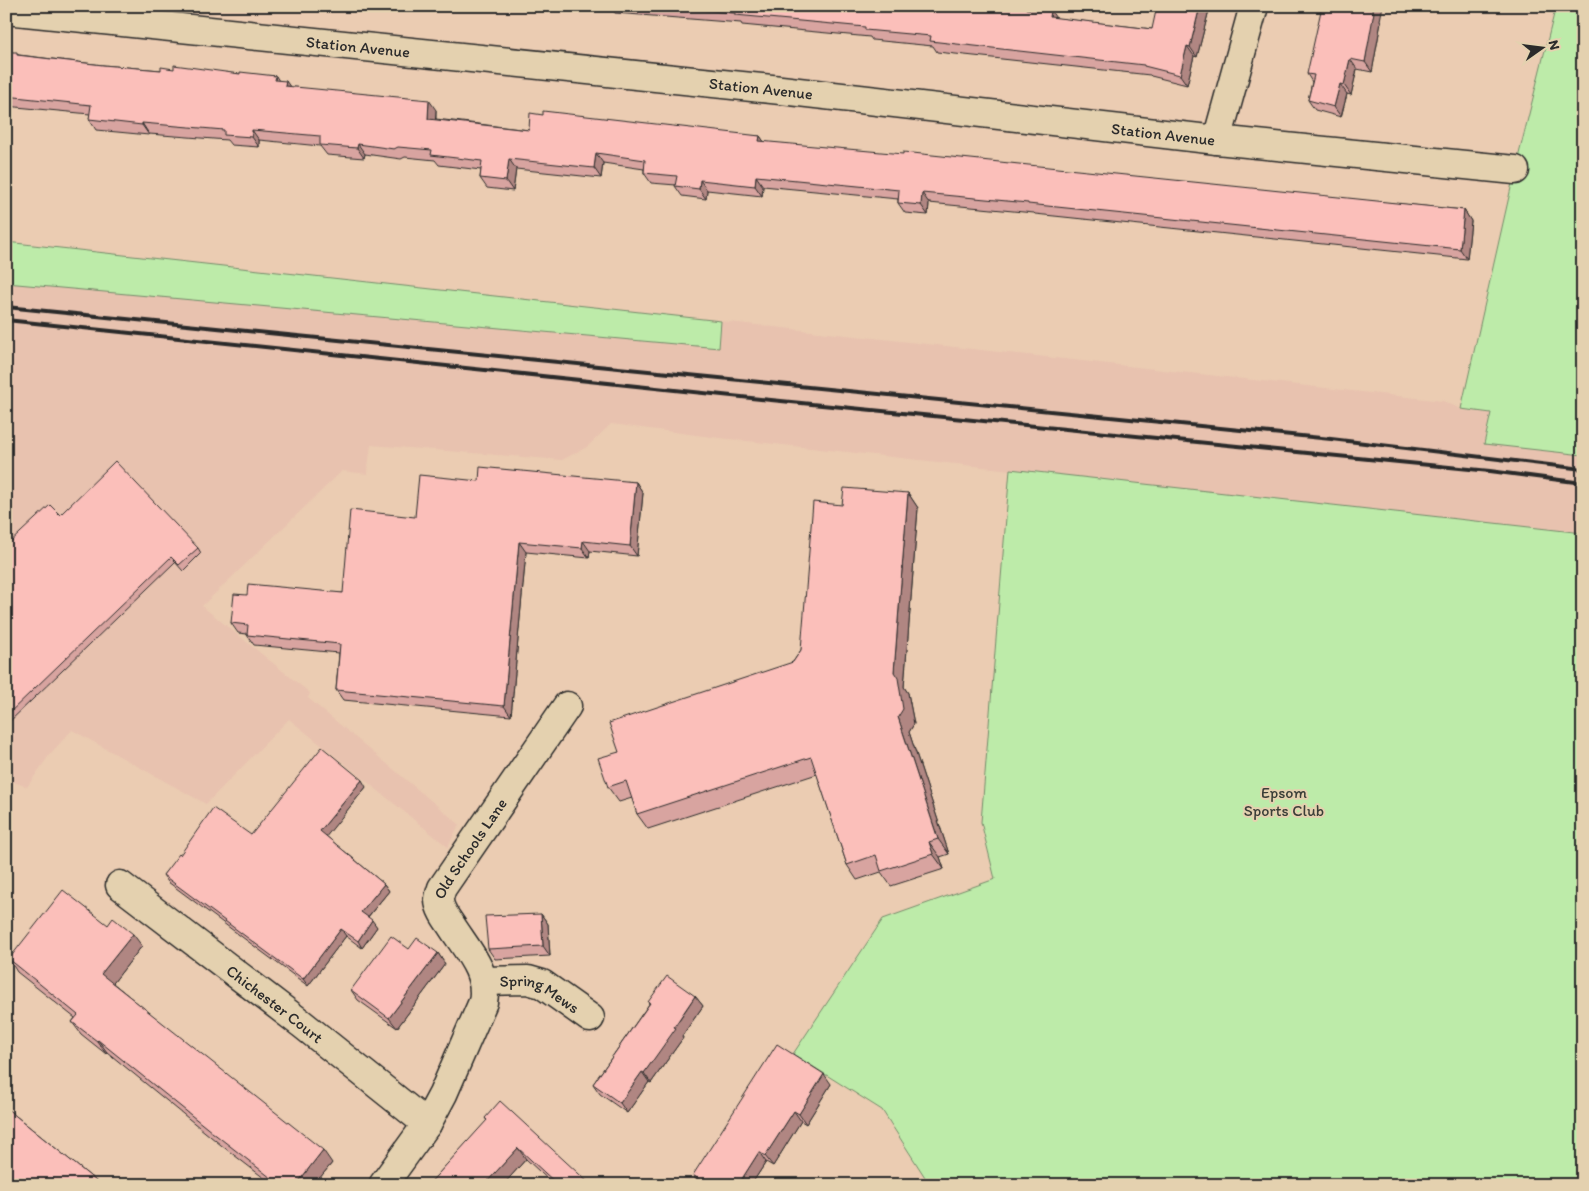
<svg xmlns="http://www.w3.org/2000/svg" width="1589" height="1191" font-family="Itim,sans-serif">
	<rect width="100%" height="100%" fill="#ebccb2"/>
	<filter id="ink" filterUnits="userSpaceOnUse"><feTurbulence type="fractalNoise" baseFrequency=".02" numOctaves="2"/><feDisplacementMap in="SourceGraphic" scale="10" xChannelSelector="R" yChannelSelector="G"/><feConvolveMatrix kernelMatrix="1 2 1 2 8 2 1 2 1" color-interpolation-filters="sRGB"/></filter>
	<g filter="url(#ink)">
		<path fill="#e8c2af" d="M 6,242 L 1443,401 L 1461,409 L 1583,425 L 1583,533 L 720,438 L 611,424 L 587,447 L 562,460 L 371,445 L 367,474 L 342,471 L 202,606 L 310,693 L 308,698 L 459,824 L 448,847 L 289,719 L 206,804 L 72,730 L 50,754 L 27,787 L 6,779 Z"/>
		<g fill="#bdeba9" stroke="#748b6a">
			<path d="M 1556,6 L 1583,6 L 1583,455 L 1484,444 L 1491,413 L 1461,409 L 1515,170 Z"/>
			<path d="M 6,242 L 721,321 L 719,348 L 6,283 Z"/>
			<path d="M 1010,469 L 1583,533 L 1583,1185 L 930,1185 L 882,1110 L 793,1054 L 883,919 L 995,879 L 981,822 Z"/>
		</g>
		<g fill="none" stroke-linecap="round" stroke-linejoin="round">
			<defs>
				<g id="minor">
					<path id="s1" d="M 6,10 L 781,90 L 1217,140 L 1515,170"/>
					<path d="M 1217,140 L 1254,6"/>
					<path id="s2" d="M 120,885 L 302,1024 L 427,1124"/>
					<path id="s3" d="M 484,981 L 528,980 L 542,984 L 590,1018"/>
					<path id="s4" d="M 383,1185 L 427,1124 L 443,1094 L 483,1002 C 489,972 466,949 451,925 C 446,918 439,908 439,900 C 439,896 441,891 442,888 L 567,706"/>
				</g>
			</defs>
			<use href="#minor" stroke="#2b2b2b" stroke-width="31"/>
			<use href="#minor" stroke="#e4d1af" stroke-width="28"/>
			<g stroke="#2b2b2b" stroke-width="4">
				<path d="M 6,307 L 1331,439 L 1583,469"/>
				<path d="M 6,320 L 771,400 L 1490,471 L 1583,483"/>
			</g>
		</g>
		<g fill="#d8a4a0" stroke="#2b2b2b">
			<path d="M 561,6 L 1027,6 L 1029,9 L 1055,18 L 1152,29 L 1210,6 L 1197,57 L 1194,56 L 1187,85 L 1151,76 L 1150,75 L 937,52 L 933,46 L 872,40 L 870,37 L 742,25 L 741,23 L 615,13 L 613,11 Z"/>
			<path d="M 1380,20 L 1381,22 L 1372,72 L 1357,69 L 1351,95 L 1347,94 L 1341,117 L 1315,110 L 1308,100 L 1312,82 L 1307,74 Z"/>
			<path d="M 6,47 L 9,47 L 12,52 L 19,55 L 103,65 L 161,70 L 276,76 L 279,81 L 290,87 L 436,110 L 436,119 L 529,130 L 760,136 L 764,142 L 1464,210 L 1471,221 L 1467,259 L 1035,214 L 1034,213 L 929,203 L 928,215 L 905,213 L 898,203 L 898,199 L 763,186 L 762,196 L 707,190 L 706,199 L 682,196 L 675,186 L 676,185 L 651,183 L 644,173 L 644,169 L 603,163 L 601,178 L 516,169 L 513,191 L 487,188 L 480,178 L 481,170 L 439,165 L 435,160 L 405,157 L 401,159 L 365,154 L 364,158 L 327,155 L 320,146 L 259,140 L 259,147 L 231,145 L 227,140 L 149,134 L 149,135 L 96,130 L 89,119 L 90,114 L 6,106 Z"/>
			<path d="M 479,481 L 636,482 L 643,493 L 637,556 L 590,551 L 589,558 L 526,552 L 511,716 L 343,700 L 336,690 L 339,653 L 254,645 L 247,635 L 247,634 L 238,633 L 231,623 L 247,595 L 343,593 L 415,517 Z"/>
			<path d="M 908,493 L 918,508 L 904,687 L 908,693 L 914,724 L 909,732 L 949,854 L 940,857 L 944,869 L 891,886 L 881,872 L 857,880 L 847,865 L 817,774 L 648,829 L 637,814 L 632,798 L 619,802 L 608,787 L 619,752 L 793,662 L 801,650 L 842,505 Z"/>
			<path d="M 60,515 L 198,548 L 201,553 L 183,571 L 175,562 L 6,725 L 6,546 Z"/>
			<path d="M 366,787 L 326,836 L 384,884 L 389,891 L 368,917 L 377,927 L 362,948 L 346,936 L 308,986 L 168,882 L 163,875 L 180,855 L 251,835 Z"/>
			<path d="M 541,914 L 548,924 L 550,956 L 495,959 L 488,949 Z"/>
			<path d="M 108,925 L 142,946 L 113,983 L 332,1163 L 314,1185 L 273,1185 L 221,1145 L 107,1052 L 106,1054 L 81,1034 L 72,1022 L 75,1018 L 17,972 L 9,959 Z"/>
			<path d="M 409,949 L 438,953 L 445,964 L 397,1028 L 358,1000 L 351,990 Z"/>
			<path d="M 695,996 L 703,1006 L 682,1036 L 683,1038 L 651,1083 L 649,1082 L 627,1113 L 600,1094 L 593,1084 L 649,1004 L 648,1002 Z"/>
			<path d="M 831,1084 L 806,1124 L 801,1121 L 773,1166 L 766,1162 L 751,1185 L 699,1185 L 693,1175 Z"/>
			<path d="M 6,1108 L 101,1185 L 13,1185 L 6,1180 Z"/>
			<path d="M 485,1118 L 591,1185 L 554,1185 L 526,1159 L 503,1185 L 428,1185 L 487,1121 Z"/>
		</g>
		<g fill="#b08682" stroke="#2b2b2b">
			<path d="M 1200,6 L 1210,6 L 1197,57 L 1190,47 Z"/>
			<path d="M 1374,6 L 1383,6 L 1380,20 L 1381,22 L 1372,72 L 1365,62 Z"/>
			<path d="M 1051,11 L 1058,21 L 1050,17 Z"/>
			<path d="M 1187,46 L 1194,56 L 1187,85 L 1180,75 Z"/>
			<path d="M 1350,59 L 1357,69 L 1351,95 L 1344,85 Z"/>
			<path d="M 286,81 L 293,91 L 285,86 Z"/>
			<path d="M 1340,84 L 1347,94 L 1341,117 L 1334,107 Z"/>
			<path d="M 429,100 L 436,110 L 435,129 L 428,119 Z"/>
			<path d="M 142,123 L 149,134 L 149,135 L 142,125 Z"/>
			<path d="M 252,130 L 259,140 L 259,147 L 252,137 Z"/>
			<path d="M 760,136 L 767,146 L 759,141 Z"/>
			<path d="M 358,144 L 365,154 L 364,158 L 357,148 Z"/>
			<path d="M 596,153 L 603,163 L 601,178 L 594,168 Z"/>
			<path d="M 509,159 L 516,169 L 513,191 L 506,181 Z"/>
			<path d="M 756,176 L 763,186 L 762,196 L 755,186 Z"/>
			<path d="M 700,180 L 707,190 L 706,199 L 699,189 Z"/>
			<path d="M 922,193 L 929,203 L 928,215 L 921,205 Z"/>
			<path d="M 1464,210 L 1471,221 L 1467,259 L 1460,249 Z"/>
			<path d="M 636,482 L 643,493 L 637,556 L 630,546 Z"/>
			<path d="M 908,493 L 918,508 L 904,687 L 908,693 L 914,724 L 909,732 L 949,854 L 938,839 L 898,717 L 894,672 Z"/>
			<path d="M 583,541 L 590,551 L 589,558 L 582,548 Z"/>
			<path d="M 519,542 L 526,552 L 511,716 L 504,706 Z"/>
			<path d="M 362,780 L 366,787 L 325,838 L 320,831 Z"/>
			<path d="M 929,842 L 940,857 L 944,869 L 933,854 Z"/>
			<path d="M 384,884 L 389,891 L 366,919 L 361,912 Z"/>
			<path d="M 541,914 L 548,924 L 550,956 L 543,946 Z"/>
			<path d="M 372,920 L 377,927 L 362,948 L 358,941 Z"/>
			<path d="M 341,929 L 346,936 L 308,986 L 303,979 Z"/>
			<path d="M 133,934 L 142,946 L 110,987 L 101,974 Z"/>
			<path d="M 438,953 L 445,964 L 397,1028 L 389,1018 Z"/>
			<path d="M 695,996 L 703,1006 L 682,1036 L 683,1038 L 651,1083 L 644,1073 Z"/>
			<path d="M 98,1040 L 107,1052 L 106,1054 L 97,1041 Z"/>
			<path d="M 642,1072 L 649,1082 L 627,1113 L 620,1103 Z"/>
			<path d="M 824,1074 L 831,1084 L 806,1124 L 799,1114 Z"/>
			<path d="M 794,1111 L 801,1121 L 773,1166 L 765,1156 Z"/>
			<path d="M 518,1148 L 526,1159 L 503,1185 L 484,1185 Z"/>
			<path d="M 323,1150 L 332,1163 L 314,1185 L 296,1185 Z"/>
			<path d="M 759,1152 L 766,1162 L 751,1185 L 738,1185 Z"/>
		</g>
		<g fill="#fbbfba" stroke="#2b2b2b">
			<path d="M 647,6 L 1025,6 L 1026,9 L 1051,11 L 1050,17 L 1152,29 L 1157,6 L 1200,6 L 1190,47 L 1187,46 L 1180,75 L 1144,66 L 1144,65 L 930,41 L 931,36 L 865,30 L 865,27 L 735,15 L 735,13 Z"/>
			<path d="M 1322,6 L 1374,6 L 1372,12 L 1374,12 L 1365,62 L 1350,59 L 1344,85 L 1340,84 L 1334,107 L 1308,100 L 1314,75 L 1307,74 Z"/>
			<path d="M 6,47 L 9,47 L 8,52 L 17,52 L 17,55 L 103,65 L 161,70 L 161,67 L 174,69 L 174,65 L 240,74 L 240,72 L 276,76 L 275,80 L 286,81 L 285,86 L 429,100 L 428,119 L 529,130 L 530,113 L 543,115 L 543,111 L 760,136 L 759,141 L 903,154 L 903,152 L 1464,210 L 1460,249 L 1028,204 L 1028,203 L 922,193 L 921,205 L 898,203 L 899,190 L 756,176 L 755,186 L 700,180 L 699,189 L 675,186 L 677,176 L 644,173 L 645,160 L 596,153 L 594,168 L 509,159 L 506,181 L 480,178 L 482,161 L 431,155 L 432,150 L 398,147 L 394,149 L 358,144 L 357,148 L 320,145 L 320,136 L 252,130 L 252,137 L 224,135 L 224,130 L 142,123 L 142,125 L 89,119 L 91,105 L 6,96 Z"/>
			<path d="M 115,461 L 198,548 L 179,565 L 171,557 L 6,716 L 6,546 L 50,505 L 60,515 Z"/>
			<path d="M 480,467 L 636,482 L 630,546 L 583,541 L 582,548 L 519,542 L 504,706 L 336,690 L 340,644 L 247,635 L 248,625 L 231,623 L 234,594 L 247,595 L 248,584 L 343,593 L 350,510 L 415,517 L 419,475 L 479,481 Z"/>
			<path d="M 844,488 L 908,493 L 894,672 L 898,678 L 903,709 L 898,717 L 938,839 L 929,842 L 933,854 L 881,871 L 876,855 L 847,865 L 811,757 L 637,814 L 626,781 L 608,787 L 598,758 L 619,752 L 609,723 L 793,662 L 801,650 L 813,502 L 842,505 Z"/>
			<path d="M 322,747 L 362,780 L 320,831 L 384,884 L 361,912 L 372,920 L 358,941 L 341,929 L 303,979 L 163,875 L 179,854 L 180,855 L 213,808 L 251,835 Z"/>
			<path d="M 63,890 L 108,925 L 113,918 L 133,934 L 101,974 L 323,1150 L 296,1185 L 280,1185 L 212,1132 L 98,1040 L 97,1041 L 72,1022 L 78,1015 L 9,959 Z"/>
			<path d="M 541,914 L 543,946 L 488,949 L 485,916 Z"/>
			<path d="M 391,936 L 409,949 L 417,938 L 438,953 L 389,1018 L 351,990 Z"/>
			<path d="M 667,976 L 695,996 L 674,1027 L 676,1028 L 644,1073 L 642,1072 L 620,1103 L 593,1084 L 650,1003 L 648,1002 Z"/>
			<path d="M 777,1044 L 824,1074 L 799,1114 L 794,1111 L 765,1156 L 759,1152 L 738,1185 L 707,1185 L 693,1175 Z"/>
			<path d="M 500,1101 L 591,1185 L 558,1185 L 518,1148 L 484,1185 L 428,1185 L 487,1120 L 485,1118 Z"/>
			<path d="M 6,1108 L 101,1185 L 20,1185 L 6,1174 Z"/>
		</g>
	</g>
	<g text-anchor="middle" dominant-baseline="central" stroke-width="4" stroke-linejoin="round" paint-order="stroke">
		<g font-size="16" fill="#2b2b2b" stroke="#e4d1af">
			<text stroke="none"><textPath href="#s1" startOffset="354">Station Avenue</textPath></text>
			<text stroke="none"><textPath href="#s1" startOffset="759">Station Avenue</textPath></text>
			<text stroke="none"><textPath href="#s1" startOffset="1164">Station Avenue</textPath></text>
			<text stroke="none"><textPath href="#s4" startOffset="384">Old Schools Lane</textPath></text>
			<text stroke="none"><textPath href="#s3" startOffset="59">Spring Mews</textPath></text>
			<text stroke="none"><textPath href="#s2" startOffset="195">Chichester Court</textPath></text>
		</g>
		<g font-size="16" fill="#3a3e38" stroke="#e4d1af">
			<text x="1284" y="792">Epsom<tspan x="1284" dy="18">Sports Club</tspan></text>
		</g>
	</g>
	<rect width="1589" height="1191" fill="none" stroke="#e4d1af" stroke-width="25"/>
	<rect x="12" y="12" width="1564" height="1166" fill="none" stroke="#2b2b2b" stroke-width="2" filter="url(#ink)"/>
	<g transform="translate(1542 48) rotate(76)" stroke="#e4d1af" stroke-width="4" paint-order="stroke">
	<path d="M0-4L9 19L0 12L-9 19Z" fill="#2b2b2b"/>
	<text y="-8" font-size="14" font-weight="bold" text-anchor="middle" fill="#2b2b2b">N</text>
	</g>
</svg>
